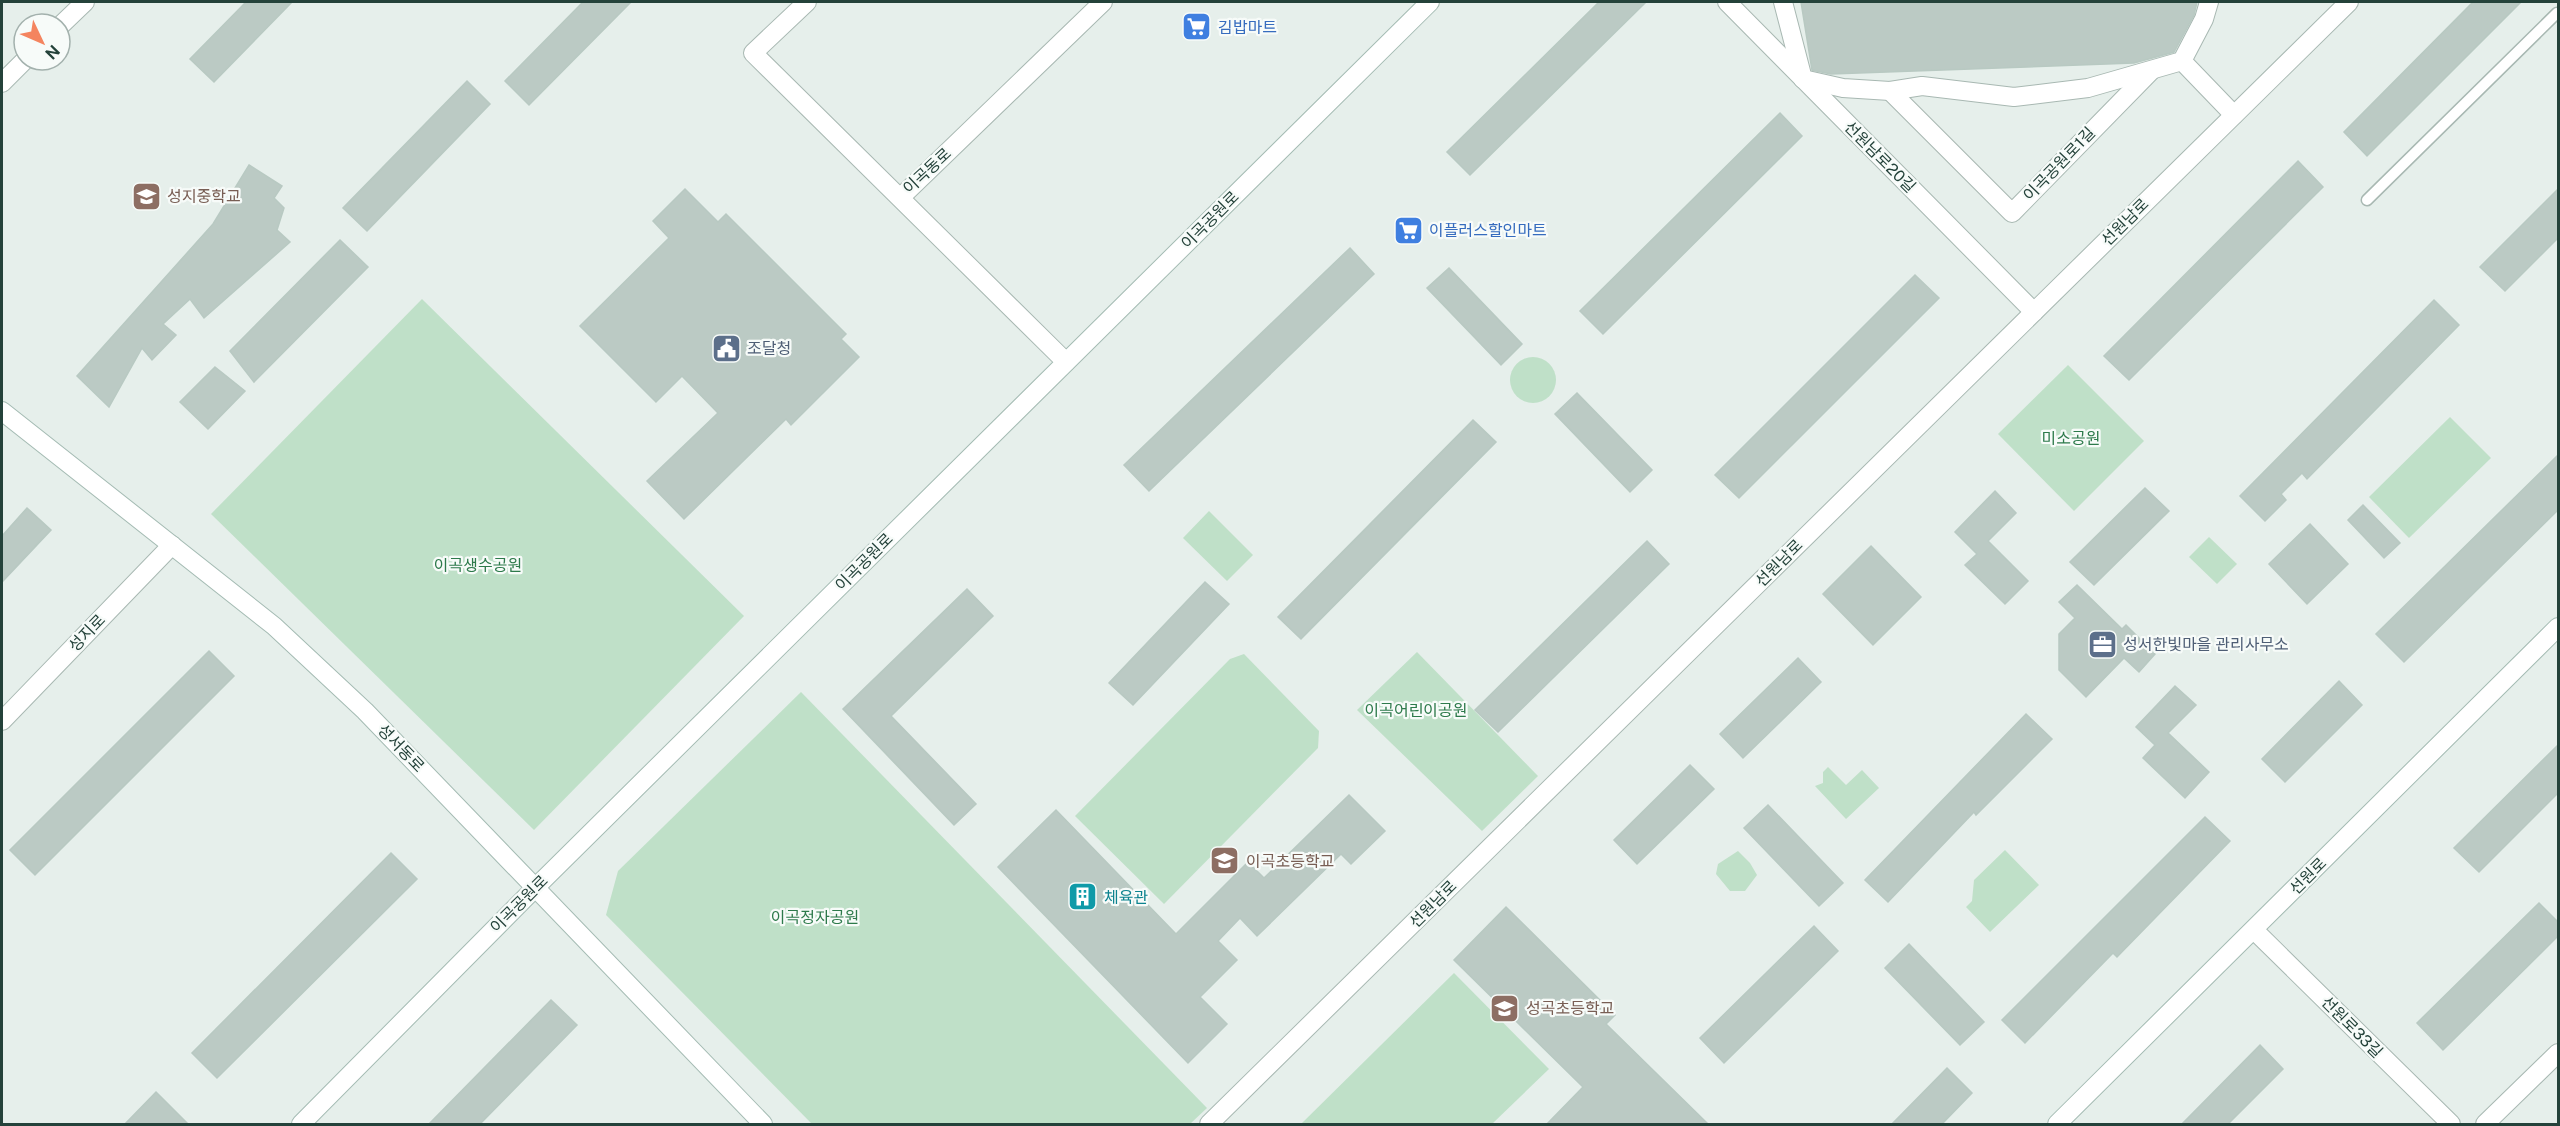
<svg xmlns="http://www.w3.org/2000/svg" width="2560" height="1126" font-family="'Public Sans','Noto Sans KR',sans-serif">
	<rect width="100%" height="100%" fill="#e6efeb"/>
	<g fill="#bfe0c8">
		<path d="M 422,299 L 744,616 L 534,830 L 211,514 Z"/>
		<circle cx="1533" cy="380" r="23"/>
		<path d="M 2068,365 L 2144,441 L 2074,511 L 1998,434 Z"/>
		<path d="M 2450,417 L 2491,458 L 2409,538 L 2369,497 Z"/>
		<path d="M 1209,511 L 1253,555 L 1227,581 L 1183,538 Z"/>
		<path d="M 2209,537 L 2237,564 L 2217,584 L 2189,557 Z"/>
		<path d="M 1417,652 L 1538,776 L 1482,831 L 1357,710 Z"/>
		<path d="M 1244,654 L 1319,731 L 1318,748 L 1164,904 L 1075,816 L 1230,659 Z"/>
		<path d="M 801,692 L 1207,1108 L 1190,1124 L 812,1124 L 606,915 L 618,871 Z"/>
		<path d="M 1828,767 L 1846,785 L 1862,770 L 1879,788 L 1846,819 L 1815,786 L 1823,783 L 1823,772 Z"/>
		<path d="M 2005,850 L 2039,885 L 1990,932 L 1966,907 L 1972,901 L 1974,880 Z"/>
		<path d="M 1738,851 L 1750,863 L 1757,875 L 1745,891 L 1730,891 L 1716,874 L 1718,864 Z"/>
		<path d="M 1454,973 L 1549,1069 L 1492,1124 L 1301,1124 Z"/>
	</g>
	<g fill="#bbcac4" stroke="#b8c9c2" stroke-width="1.5">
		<path d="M 246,2 L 292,2 L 214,82 L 190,59 Z"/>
		<path d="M 583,2 L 631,2 L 529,105 L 505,81 Z"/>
		<path d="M 1599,2 L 1646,2 L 1470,175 L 1447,152 Z"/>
		<path d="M 1801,2 L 2197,2 L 2194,15 L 2174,52 L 2134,63 L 1831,74 L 1812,70 Z"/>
		<path d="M 2473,2 L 2521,2 L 2367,156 L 2344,132 Z"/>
		<path d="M 467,81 L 490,104 L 367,231 L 343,208 Z"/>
		<path d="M 1780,113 L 1802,136 L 1603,334 L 1580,311 Z"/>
		<path d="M 2298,161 L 2323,187 L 2129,380 L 2104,356 Z"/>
		<path d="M 249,165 L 282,186 L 274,198 L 284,208 L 277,230 L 290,242 L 204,318 L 190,299 L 163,324 L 176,335 L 152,360 L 142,348 L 109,407 L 77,376 L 213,224 Z"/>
		<path d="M 2559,188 L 2559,237 L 2505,291 L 2480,267 Z"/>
		<path d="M 685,189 L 718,222 L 726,214 L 846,334 L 841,339 L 859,357 L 791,425 L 786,419 L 684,519 L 647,481 L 718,413 L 682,376 L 656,402 L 580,326 L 669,238 L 653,221 Z"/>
		<path d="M 340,240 L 368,267 L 254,382 L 230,351 Z"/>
		<path d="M 1350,248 L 1374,274 L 1149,491 L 1124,465 Z"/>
		<path d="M 1449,268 L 1522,344 L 1501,365 L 1427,288 Z"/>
		<path d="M 1915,275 L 1939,298 L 1739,498 L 1715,475 Z"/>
		<path d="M 2434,300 L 2459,325 L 2307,479 L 2302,473 L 2281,494 L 2286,500 L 2265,521 L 2240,496 Z"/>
		<path d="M 215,367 L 245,391 L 208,429 L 180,402 Z"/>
		<path d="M 1577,393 L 1652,470 L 1630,492 L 1555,414 Z"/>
		<path d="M 1473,420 L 1496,442 L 1301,639 L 1278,617 Z"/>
		<path d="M 2559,454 L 2559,509 L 2404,662 L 2376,634 Z"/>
		<path d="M 2145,488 L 2169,511 L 2094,585 L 2070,562 Z"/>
		<path d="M 1995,491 L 2016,513 L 1988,541 L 2028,581 L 2005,604 L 1965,565 L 1977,554 L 1955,532 Z"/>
		<path d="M 2363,505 L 2400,543 L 2384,558 L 2348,520 Z"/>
		<path d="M 27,508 L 51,530 L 2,582 L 2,536 Z"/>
		<path d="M 2310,524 L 2348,564 L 2307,604 L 2269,564 Z"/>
		<path d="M 1647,541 L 1669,564 L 1498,732 L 1475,710 Z"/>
		<path d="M 1871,546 L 1921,597 L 1873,645 L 1823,594 Z"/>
		<path d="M 1205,582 L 1229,604 L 1133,705 L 1109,683 Z"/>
		<path d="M 2077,585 L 2122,629 L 2126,625 L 2155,654 L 2139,672 L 2124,658 L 2086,697 L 2059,670 L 2059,634 L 2075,618 L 2059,602 Z"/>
		<path d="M 967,589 L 993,616 L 891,716 L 976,804 L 954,825 L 843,709 Z"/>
		<path d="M 209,651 L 234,676 L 35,875 L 10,850 Z"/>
		<path d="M 1798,658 L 1821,682 L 1743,758 L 1720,734 Z"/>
		<path d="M 2339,681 L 2362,705 L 2285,782 L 2262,759 Z"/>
		<path d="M 2175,686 L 2196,705 L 2168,733 L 2209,772 L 2185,798 L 2143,758 L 2155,745 L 2136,727 Z"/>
		<path d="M 2026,714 L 2052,739 L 1976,815 L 1974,812 L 1888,902 L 1865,880 Z"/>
		<path d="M 2559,744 L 2559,792 L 2479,872 L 2454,848 Z"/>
		<path d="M 1690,765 L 1714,789 L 1637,864 L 1614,840 Z"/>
		<path d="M 1349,795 L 1385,831 L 1351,864 L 1341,854 L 1257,936 L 1240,918 L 1218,941 L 1237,960 L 1200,997 L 1227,1024 L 1188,1063 L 998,867 L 1056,810 L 1176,934 L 1248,862 L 1264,878 Z"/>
		<path d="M 1768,805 L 1843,883 L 1819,906 L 1744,828 Z"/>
		<path d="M 2205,817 L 2230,841 L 2117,957 L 2113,953 L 2025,1043 L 2002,1020 Z"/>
		<path d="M 391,853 L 417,879 L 217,1078 L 192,1053 Z"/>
		<path d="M 2539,903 L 2559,923 L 2559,935 L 2443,1050 L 2417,1023 Z"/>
		<path d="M 1506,907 L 1615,1015 L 1606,1024 L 1709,1125 L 1546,1125 L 1583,1087 L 1454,960 Z"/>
		<path d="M 1814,926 L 1838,951 L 1724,1063 L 1700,1038 Z"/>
		<path d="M 1909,944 L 1984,1022 L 1960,1045 L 1885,968 Z"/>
		<path d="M 551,1000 L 577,1025 L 479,1125 L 428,1125 Z"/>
		<path d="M 2260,1045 L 2283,1069 L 2227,1125 L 2181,1125 Z"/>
		<path d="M 1947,1068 L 1972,1093 L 1941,1125 L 1891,1125 Z"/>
		<path d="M 156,1092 L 189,1125 L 124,1125 Z"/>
	</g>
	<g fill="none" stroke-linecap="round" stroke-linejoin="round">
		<defs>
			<path id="service" d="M 2367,200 L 2557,13 L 2558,14"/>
			<g id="minor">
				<path d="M 807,2 L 753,53 L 1066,362"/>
				<path d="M 1727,2 L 2034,312"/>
				<path d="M 1783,2 L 1803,79 L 1843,88 L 1890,91 L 1922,86 L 2014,97 L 2088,88 L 2182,61 L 2204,19 L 2209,2"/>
				<path d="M 2182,61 L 2234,115"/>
				<path d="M 1890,91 L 2012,213 L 2151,71"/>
				<path d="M 901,197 L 1103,2"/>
				<path d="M 2,721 L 172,545"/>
				<path d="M 2254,930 L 2451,1124"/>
				<path d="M 2485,1124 L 2558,1053"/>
			</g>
			<g id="tertiary">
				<path d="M 60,26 L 85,2"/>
				<path d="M 2,83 L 25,60"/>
				<path d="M 1209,1124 L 2349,2"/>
			</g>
			<g id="secondary">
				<path d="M 2,411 L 274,626 L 365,711 L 763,1124"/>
				<path d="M 301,1124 L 536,887 L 1430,2"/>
				<path d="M 2057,1124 L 2558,627"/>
			</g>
		</defs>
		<use href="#service" stroke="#a8b8b2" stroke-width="13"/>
		<use href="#minor" stroke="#a8b8b2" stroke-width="20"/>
		<use href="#tertiary" stroke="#a8b8b2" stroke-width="20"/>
		<use href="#secondary" stroke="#a4bbb3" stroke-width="20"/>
		<use href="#service" stroke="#fff" stroke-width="10"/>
		<use href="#minor" stroke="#fff" stroke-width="18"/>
		<use href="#tertiary" stroke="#fff" stroke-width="18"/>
		<use href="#secondary" stroke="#fff" stroke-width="18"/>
	</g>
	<defs>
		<symbol id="supermarket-square" viewBox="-11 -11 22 22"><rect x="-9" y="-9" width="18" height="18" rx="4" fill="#3f7fe0" stroke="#f7fbf9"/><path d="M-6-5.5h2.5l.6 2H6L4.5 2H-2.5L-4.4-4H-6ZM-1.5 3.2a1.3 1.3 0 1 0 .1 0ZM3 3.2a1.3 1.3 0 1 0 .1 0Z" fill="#fff"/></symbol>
		<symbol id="school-square" viewBox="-11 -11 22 22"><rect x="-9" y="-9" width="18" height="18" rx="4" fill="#8d6e63" stroke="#f7fbf9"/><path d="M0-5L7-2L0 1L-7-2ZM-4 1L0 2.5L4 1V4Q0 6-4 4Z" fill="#fff"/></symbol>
		<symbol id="civic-square" viewBox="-11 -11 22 22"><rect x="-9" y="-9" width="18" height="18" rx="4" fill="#5c6f8a" stroke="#f7fbf9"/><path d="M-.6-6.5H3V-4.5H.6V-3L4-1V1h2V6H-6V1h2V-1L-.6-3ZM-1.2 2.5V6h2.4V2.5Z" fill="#fff"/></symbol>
		<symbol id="office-square" viewBox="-11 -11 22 22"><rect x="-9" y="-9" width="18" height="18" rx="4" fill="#5c6f8a" stroke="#f7fbf9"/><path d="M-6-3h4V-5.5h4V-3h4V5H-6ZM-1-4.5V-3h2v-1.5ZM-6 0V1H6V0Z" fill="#fff"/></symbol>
		<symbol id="building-square" viewBox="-11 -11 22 22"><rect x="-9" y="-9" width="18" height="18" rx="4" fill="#0f9aa8" stroke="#f7fbf9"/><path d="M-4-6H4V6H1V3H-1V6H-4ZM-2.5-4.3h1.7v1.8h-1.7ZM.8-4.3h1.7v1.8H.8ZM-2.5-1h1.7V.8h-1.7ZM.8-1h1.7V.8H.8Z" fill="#fff"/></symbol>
	</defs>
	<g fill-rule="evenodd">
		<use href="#supermarket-square" x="1180" y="10" width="33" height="33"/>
		<use href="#school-square" x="130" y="180" width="33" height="33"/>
		<use href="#supermarket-square" x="1392" y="214" width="33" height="33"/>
		<use href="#civic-square" x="710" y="332" width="33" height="33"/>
		<use href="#office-square" x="2086" y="628" width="33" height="33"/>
		<use href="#school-square" x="1208" y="844" width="33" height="33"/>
		<use href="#building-square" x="1066" y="880" width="33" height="33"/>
		<use href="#school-square" x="1488" y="992" width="33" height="33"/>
	</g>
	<g text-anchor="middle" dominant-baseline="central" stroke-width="4.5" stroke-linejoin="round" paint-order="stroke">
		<g font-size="16" fill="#366cbe" stroke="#f7fbf9" text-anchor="start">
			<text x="1218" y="27">김밥마트</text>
			<text x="1429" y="230">이플러스할인마트</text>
		</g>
		<g font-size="16" fill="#24423a" stroke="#f7fbf9">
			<text transform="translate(1880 157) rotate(45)">선원남로20길</text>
			<text transform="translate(2059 164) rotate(-46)">이곡공원로1길</text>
			<text transform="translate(927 171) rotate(-43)">이곡동로</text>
			<text transform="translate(1210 220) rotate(-45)">이곡공원로</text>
			<text transform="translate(2125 222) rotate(-45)">선원남로</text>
			<text transform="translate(864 562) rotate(-45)">이곡공원로</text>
			<text transform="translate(1779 563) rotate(-45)">선원남로</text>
			<text transform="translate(87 633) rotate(-46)">성지로</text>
			<text transform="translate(401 748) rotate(46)">성서동로</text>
			<text transform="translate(2308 876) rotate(-45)">선원로</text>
			<text transform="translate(519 904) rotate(-45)">이곡공원로</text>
			<text transform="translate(1433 904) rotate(-45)">선원남로</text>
			<text transform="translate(2352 1027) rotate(45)">선원로33길</text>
		</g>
		<g font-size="16" fill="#785e54" stroke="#f7fbf9" text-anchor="start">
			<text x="167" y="196">성지중학교</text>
			<text x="1246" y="861">이곡초등학교</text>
			<text x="1526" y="1008">성곡초등학교</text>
		</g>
		<g font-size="16" fill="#4e5e75" stroke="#f7fbf9" text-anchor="start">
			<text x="747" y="348">조달청</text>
			<text x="2123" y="644">성서한빛마을 관리사무소</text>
		</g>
		<g font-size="16" fill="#2d7a4b" stroke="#f7fbf9">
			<text x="2071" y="438">미소공원</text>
			<text x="478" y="565">이곡생수공원</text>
			<text x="1416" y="710">이곡어린이공원</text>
			<text x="815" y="917">이곡정자공원</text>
		</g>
		<g font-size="16" fill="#0d838f" stroke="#f7fbf9" text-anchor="start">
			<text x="1104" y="897">체육관</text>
		</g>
	</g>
	<rect width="2560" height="1126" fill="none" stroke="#24423a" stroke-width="6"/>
	<g transform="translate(42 42) rotate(134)"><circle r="28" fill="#f7fbf9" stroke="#a3b1ad" stroke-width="1.5"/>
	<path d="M0-4.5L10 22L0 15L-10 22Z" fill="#f4845f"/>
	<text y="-9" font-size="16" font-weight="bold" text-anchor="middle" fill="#24423a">N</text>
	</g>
</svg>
